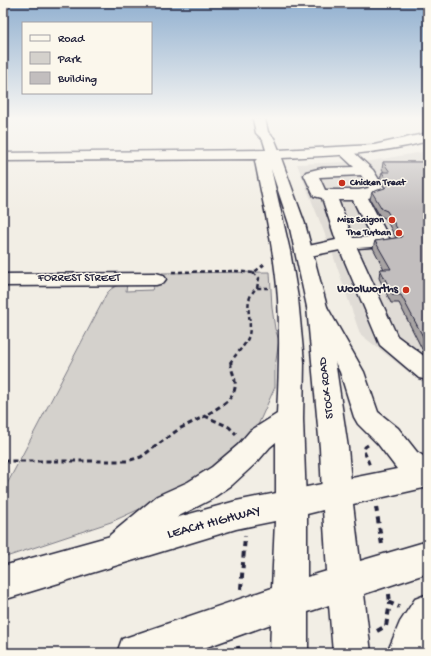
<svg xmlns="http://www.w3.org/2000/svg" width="431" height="656" font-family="'Gochi Hand',sans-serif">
	<rect width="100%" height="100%" fill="#f2eee5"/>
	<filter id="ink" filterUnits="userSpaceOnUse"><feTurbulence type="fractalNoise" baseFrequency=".025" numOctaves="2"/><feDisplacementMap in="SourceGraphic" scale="8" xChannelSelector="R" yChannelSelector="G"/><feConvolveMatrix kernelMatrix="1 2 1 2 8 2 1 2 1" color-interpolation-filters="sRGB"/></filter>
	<g filter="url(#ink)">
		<path fill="#e0dcd6" d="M 428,151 L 428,387 L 360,334 L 332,252 L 297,164 L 371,161 Z"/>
		<path fill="#d4d1cc" stroke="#7b7a84" d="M 270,272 L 272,308 L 275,329 L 279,340 L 275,367 L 275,387 L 258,425 L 230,459 L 197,483 L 111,522 L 3,558 L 3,494 L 5,488 L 102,303 C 107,290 113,285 127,284 L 126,291 L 152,290 L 154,284 L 162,283 L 162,273 Z"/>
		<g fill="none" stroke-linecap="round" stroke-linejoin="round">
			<defs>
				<g id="minor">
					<path d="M 344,147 L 349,148 L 373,170 L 386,191 L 383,194 L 368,198 L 391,242 L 388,246 L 357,248 L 397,336 L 428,359 L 428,380 L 419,378 L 380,345 L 340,250 L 305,257 L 299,256 L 296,252 L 299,248 L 336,240 L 322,198 L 314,196 L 304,175 L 306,172 L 322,168 L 354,167 L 337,151 L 339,148 ZM 361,175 L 369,188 L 359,190 L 325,190 L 319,177 ZM 338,200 L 353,200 L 371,237 L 353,238 Z"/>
					<path d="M 156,273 L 163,275 L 166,279 L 163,283 L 156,285 L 3,286 L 3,274 Z"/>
				</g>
				<path id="major" d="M 253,119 L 265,119 L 268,132 L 274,138 L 279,150 L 374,145 L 428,133 L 428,141 C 380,154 331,156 281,158 L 305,224 L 327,307 L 348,448 L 352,494 L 348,503 L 337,507 L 326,503 L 322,494 L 320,448 L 307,307 L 289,224 L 271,169 L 290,251 L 298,298 L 304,362 L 303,419 L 306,503 L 302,513 L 291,517 L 280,513 L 276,503 L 276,442 L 270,447 L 258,461 L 232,485 L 210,500 L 179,516 L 134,557 L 122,562 L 110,557 L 105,546 L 110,535 L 157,496 L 188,482 L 212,467 L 238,445 L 250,431 L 277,414 C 279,376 280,337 278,299 C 275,253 264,207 255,161 L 257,159 L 3,161 L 3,153 L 266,150 L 263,140 L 256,133 Z"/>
				<g id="highway">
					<path d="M 317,301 L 324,303 L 327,307 L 364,372 L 378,412 L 398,428 L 417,452 L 428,459 L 428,487 L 353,504 L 360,561 L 428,541 L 428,573 L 364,594 L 371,653 L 333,653 L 329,605 L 308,612 L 308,653 L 270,653 L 271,624 L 190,653 L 117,653 L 122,639 L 272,588 L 275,521 L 236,529 L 3,600 L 3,566 L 236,501 L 397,469 L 378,444 L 358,424 L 354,417 L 340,372 L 307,307 L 310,303 ZM 323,510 L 327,571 L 307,577 L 307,514 Z"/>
					<path d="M 428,594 L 428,645 L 425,653 L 387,653 L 400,622 L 415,599 Z"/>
				</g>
			</defs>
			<use href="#minor" stroke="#22223b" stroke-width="3"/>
			<use href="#major" stroke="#22223b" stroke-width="3"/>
			<use href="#highway" stroke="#22223b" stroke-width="3"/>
			<g stroke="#22223b" stroke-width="2.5" stroke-dasharray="4 3" stroke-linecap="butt">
				<path d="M 172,272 L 236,271 L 253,273"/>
				<path d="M 257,288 L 259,278 L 253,273 L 266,263"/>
				<path d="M 230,363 C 236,353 246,346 249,335 C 253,317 241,301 257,288 L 268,288"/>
			</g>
			<g stroke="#22223b" stroke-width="3" stroke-dasharray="5 3.5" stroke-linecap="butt">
				<path d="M 231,362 C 230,368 234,374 235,381 C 238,399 217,408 205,416 L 229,427 L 236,434"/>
				<path d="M 368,445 L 365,447 L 364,451 L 370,466"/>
				<path d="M 3,461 L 127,461 L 141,457 L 179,429 L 205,416"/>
			</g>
			<g stroke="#22223b" stroke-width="4" stroke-dasharray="6 4.5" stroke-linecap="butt">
				<path d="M 376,507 L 382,545"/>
				<path d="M 241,589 L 245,536"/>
				<path d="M 389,594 L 390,603"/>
				<path d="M 377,631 L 386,626 L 390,603 L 399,607"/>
				<path d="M 238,646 L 239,653"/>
			</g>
			<use href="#minor" fill="#fbf7ec" fill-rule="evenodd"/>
			<use href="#major" fill="#fbf7ec" fill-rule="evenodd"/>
			<use href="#highway" fill="#fbf7ec" fill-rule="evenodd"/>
		</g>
		<path fill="#a7a3a3" stroke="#22223b" d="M 383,162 L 428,162 L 428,357 L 425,355 L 399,303 L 391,303 L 379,278 L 380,269 L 384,269 L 373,248 L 375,241 L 396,238 L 385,218 L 380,216 L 370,199 L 372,192 L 385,188 L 380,179 L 382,172 L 384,172 L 382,169 Z"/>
		<path fill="#c2bebe" stroke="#22223b" d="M 383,162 L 428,162 L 428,346 L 401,295 L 393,295 L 380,269 L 391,269 L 375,241 L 402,237 L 387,211 L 382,209 L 372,192 L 385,188 L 389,184 L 382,172 L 390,172 Z"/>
	</g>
	<linearGradient id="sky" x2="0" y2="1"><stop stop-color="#91b0d0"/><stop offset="0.56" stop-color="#f9f7f3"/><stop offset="1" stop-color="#f9f7f3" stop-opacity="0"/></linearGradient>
	<rect width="431" height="211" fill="url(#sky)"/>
	<g fill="#c8321e" stroke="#fbf7ec" stroke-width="1.5">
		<circle cx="342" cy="183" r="4"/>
		<circle cx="392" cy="220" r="4"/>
		<circle cx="399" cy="233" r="4"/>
		<circle cx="406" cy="290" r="4"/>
	</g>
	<g text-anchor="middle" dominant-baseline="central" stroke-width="3" stroke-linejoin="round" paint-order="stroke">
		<g font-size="10" font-weight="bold" fill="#22223b" stroke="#fbf7ec" text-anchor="end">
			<text x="350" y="183" text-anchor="start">Chicken Treat</text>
			<text x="384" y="220">Miss Saigon</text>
			<text x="391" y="233">The Turban</text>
		</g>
		<g font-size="12" fill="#22223b" stroke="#fbf7ec">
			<text x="79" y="279">FORREST STREET</text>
			<text transform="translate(327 388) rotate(-97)">STOCK ROAD</text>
		</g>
		<g font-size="12" font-weight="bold" fill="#22223b" stroke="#fbf7ec" text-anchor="end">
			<text x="398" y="290">Woolworths</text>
		</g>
		<g font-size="14" fill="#22223b" stroke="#fbf7ec">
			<text transform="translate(214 523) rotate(-15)">LEACH HIGHWAY</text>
		</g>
	</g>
	<rect width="431" height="656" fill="none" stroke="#fbf7ec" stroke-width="16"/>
	<rect x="8" y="8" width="415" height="640" fill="none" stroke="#22223b" stroke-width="1.5" filter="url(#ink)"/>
	<rect x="22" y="22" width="130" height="72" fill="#fbf7ec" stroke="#a4a2a5"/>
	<rect x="30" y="35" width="20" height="6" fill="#fbf7ec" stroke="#a4a2a5"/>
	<text x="58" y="42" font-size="12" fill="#22223b">Road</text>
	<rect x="30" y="52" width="20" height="12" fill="#d4d1cc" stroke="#a4a2a5"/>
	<text x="58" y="62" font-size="12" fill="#22223b">Park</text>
	<rect x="30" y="72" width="20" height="12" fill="#c2bebe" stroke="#a4a2a5"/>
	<text x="58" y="82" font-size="12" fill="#22223b">Building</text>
</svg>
